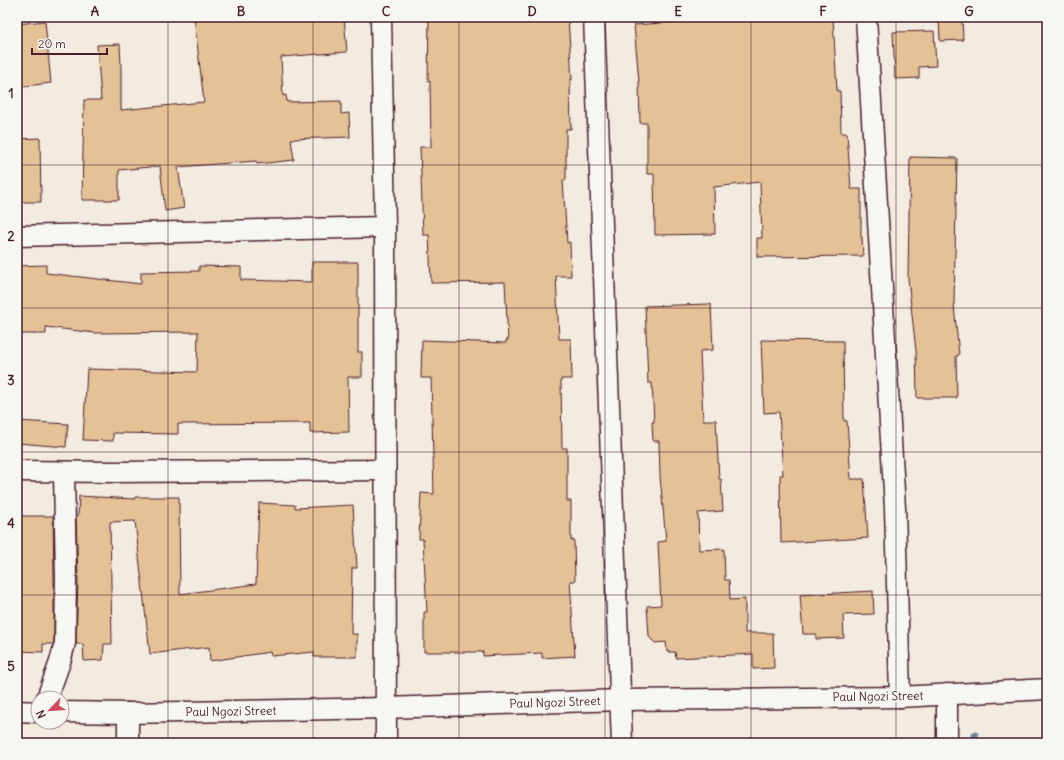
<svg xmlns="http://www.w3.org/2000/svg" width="1064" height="760" font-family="Delius,sans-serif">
	<rect width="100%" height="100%" fill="#f3ebe0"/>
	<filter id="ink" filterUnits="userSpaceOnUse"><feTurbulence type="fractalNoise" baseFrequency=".025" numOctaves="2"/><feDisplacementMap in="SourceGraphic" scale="8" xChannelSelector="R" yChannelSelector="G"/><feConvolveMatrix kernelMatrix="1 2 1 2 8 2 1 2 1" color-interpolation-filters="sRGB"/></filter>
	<g filter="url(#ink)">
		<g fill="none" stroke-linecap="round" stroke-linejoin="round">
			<path stroke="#698793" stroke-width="7" d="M 975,743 L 975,735"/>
		</g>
		<g fill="#e5c196" stroke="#4a1f2b">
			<path d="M 194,17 L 344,17 L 347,52 L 281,57 L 283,96 L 286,95 L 287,102 L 341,101 L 341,114 L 349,113 L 350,137 L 291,139 L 294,160 L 257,164 L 256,161 L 178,167 L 184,208 L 165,211 L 160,166 L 119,170 L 119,200 L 82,200 L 84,100 L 101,100 L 97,45 L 120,44 L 121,67 L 121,110 L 204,102 Z"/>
			<path d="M 429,17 L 568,17 L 572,80 L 570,80 L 571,129 L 566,129 L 566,180 L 563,180 L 567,243 L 570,242 L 571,276 L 556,276 L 559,339 L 571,339 L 572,379 L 561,379 L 562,448 L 567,448 L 567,501 L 571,501 L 571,541 L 574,540 L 575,581 L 570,581 L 575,656 L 542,658 L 542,653 L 483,656 L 483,652 L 424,652 L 424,612 L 427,612 L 423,539 L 419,539 L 421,493 L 434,494 L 431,378 L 421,378 L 422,340 L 506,343 L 506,340 L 508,340 L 505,282 L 431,283 L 429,235 L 423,235 L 420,147 L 431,147 L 430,81 L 428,81 Z"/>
			<path d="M 728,17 L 752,17 L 753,20 L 833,17 L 837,91 L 840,91 L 841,133 L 847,133 L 851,189 L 861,189 L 861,237 L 862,237 L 863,256 L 757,257 L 757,238 L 762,238 L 760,182 L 714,187 L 715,234 L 655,235 L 654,174 L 647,174 L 647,123 L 640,123 L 639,82 L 634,25 L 728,18 Z"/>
			<path d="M 939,17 L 962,17 L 963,40 L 940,41 Z"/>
			<path d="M 45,21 L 51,83 L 17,87 L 17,24 Z"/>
			<path d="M 934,31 L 936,66 L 919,67 L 919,78 L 895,79 L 893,32 Z"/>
			<path d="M 40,138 L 41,202 L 17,202 L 17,139 Z"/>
			<path d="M 910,157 L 957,158 L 954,305 L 959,355 L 956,356 L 957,398 L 917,398 L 916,351 L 908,279 Z"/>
			<path d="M 312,262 L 358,262 L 358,352 L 362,352 L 362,377 L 348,377 L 349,432 L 310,433 L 310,423 L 178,424 L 178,434 L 113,433 L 113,441 L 83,440 L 87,369 L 197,372 L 198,332 L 95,333 L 46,327 L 46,334 L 17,334 L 17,266 L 46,265 L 46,273 L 141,284 L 141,272 L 199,271 L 199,266 L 241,267 L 241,280 L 312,282 Z"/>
			<path d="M 711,304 L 713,350 L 700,351 L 703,420 L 716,420 L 719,479 L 721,479 L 723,511 L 698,513 L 699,550 L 724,549 L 725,580 L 729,580 L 730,600 L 745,599 L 745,633 L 773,633 L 774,668 L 753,669 L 753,654 L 676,658 L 675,652 L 667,652 L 666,642 L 655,643 L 649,637 L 647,606 L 661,605 L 658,542 L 666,541 L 660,476 L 659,441 L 653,441 L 652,422 L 654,422 L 652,383 L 648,383 L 645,306 Z"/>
			<path d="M 761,340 L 843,341 L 844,421 L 847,421 L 851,479 L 864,479 L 868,538 L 781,543 L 780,475 L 783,475 L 779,412 L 764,413 Z"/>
			<path d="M 17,421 L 68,424 L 66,447 L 17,443 Z"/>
			<path d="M 79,496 L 135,499 L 135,497 L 179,497 L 180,594 L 256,584 L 259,503 L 295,505 L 295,508 L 353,505 L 357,568 L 352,568 L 351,634 L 357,634 L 357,657 L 314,657 L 314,652 L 271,656 L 270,652 L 210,661 L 209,647 L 150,654 L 135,521 L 110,522 L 112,644 L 104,644 L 103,660 L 84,661 L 83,644 L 76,644 L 78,579 L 76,516 L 78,516 Z"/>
			<path d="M 17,516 L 53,516 L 54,579 L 54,641 L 53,644 L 43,644 L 43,652 L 17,651 Z"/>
			<path d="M 873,591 L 874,614 L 843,615 L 844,638 L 816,639 L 816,634 L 803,634 L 800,595 Z"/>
		</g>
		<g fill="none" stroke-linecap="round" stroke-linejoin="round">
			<defs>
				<g id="street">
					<path d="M 381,17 L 385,227 L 386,743"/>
					<path d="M 594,17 L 622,743"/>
					<path d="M 866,17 L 895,508 L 900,697"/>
					<path d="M 17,236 L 385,227"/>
					<path d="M 17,471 L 113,472 L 385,470"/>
					<path d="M 947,694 L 947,743"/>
					<path d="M 47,698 L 60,662 L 65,643 L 66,579 L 64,472"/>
					<path d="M 17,711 L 38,712"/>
					<path d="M 62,712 L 128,713 L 386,708 L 621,700 L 900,697 L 1047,689"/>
					<path d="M 128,713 L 128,743"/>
				</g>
			</defs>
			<use href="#street" stroke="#4a1f2b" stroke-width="23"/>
			<use href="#street" stroke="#f6f6f2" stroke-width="20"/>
		</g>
	</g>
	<path fill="none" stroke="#4a1f2b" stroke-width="1" stroke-opacity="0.55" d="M 168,17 L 168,743M 313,17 L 313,743M 459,17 L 459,743M 605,17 L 605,743M 751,17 L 751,743M 896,17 L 896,743M 17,165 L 1047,165M 17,308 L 1047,308M 17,452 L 1047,452M 17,595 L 1047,595"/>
	<g text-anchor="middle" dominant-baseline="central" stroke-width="3" stroke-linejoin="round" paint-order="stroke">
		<g font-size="12" fill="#4a1f2b" stroke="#f6f6f2">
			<text transform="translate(878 696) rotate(-1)">Paul Ngozi Street</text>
			<text transform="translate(555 702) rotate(-2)">Paul Ngozi Street</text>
			<text transform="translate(231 711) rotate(-1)">Paul Ngozi Street</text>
		</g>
	</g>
	<rect width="1064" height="760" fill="none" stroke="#f6f6f2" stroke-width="44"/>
	<g transform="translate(50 710) rotate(245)"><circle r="19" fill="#f6f6f2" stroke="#b1a0a2"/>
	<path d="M0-3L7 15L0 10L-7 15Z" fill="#d1495b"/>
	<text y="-6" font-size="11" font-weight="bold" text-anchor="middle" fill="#4a1f2b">N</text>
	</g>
	<path d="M32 48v6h75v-6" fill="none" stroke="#4a1f2b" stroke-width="2"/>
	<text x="38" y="48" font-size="12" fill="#4a1f2b" stroke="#f6f6f2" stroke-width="3" paint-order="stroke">20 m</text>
	<rect x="22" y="22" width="1020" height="716" fill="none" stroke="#4a1f2b" stroke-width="1.5"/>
	<g font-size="13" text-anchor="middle" font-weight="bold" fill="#4a1f2b">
		<text x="95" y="16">A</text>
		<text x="241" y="16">B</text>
		<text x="386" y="16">C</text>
		<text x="532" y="16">D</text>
		<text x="678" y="16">E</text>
		<text x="823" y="16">F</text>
		<text x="969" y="16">G</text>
		<text x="11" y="98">1</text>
		<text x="11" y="241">2</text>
		<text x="11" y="385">3</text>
		<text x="11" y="528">4</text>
		<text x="11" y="671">5</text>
	</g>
</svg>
